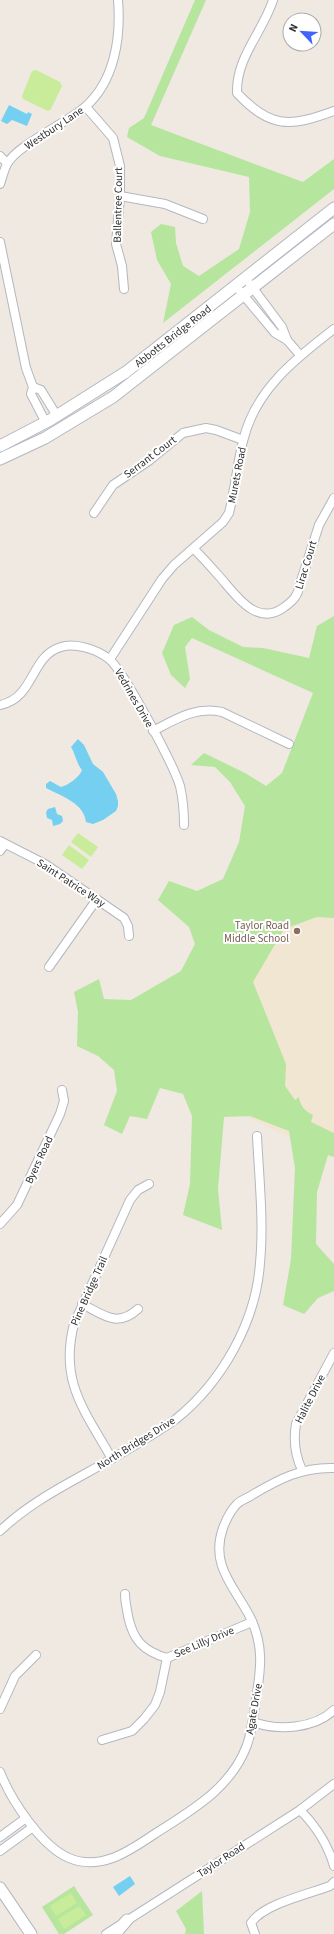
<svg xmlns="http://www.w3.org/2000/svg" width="334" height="1934" font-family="'Source Sans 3',sans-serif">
	<rect width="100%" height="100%" fill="#efe9e1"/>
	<path fill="#f0e6d1" d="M 334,773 L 334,1159 L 187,1088 Z"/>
	<g fill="#b6e59e">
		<path d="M 195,0 L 206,0 L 151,125 L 303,182 L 334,159 L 334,189 L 163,323 L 171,284 L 157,260 L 151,232 L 161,224 L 175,227 L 176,243 L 183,266 L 199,276 L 239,249 L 250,212 L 249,177 L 160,156 L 127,137 L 129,128 L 144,118 Z"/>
		<path d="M 334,616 L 334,918 L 317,917 L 284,929 L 253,982 L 286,1064 L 285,1086 L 295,1100 L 299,1097 C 300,1106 305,1111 313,1115 L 311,1122 L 334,1133 L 334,1157 L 328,1155 L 317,1192 L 316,1244 L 334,1264 L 334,1291 L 318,1298 L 304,1314 L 283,1305 L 291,1259 L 295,1168 L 289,1131 L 250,1116 L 224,1117 L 218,1189 L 222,1230 L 183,1215 L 190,1184 L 192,1116 L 183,1094 L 160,1088 L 147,1119 L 130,1116 L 122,1134 L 104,1125 L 117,1091 L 114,1070 L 98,1056 L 77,1046 L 78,1012 L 74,992 L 99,979 L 104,999 L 131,1000 L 181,971 L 195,944 L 189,927 L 158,900 L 169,881 L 197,891 L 223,879 L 239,842 L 245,806 L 230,782 L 215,767 L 191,765 L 204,753 L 245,773 L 266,786 L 282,773 L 313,693 L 192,638 L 185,647 L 190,679 L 185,688 L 171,675 L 162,653 L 174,625 L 192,617 L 209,630 L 243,647 L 263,648 L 309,658 L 317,626 Z"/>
		<path d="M 74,1886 L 93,1915 L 64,1934 L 59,1934 L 42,1907 Z"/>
		<path d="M 202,1891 L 204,1934 L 185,1934 L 186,1929 L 176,1911 Z"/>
	</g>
	<g fill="#c9ec9a">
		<path d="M 36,70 L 60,82 L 62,86 L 51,109 L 48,111 L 23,99 L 22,96 L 32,71 Z"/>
		<path d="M 78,833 L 98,847 L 91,857 L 71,842 Z"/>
		<path d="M 69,845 L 89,860 L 82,869 L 62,855 Z"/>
		<path d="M 71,1893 L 77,1903 L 56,1916 L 50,1906 Z"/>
		<path d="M 79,1906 L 86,1915 L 64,1929 L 58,1919 Z"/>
	</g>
	<g fill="#75cff0">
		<path d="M 9,105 L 27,114 L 28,112 L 32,114 L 27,126 L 12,120 L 7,124 L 1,121 Z"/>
		<path d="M 78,739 L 84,745 L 93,764 L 103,772 L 116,794 L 118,801 L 118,806 L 116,811 L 103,820 L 93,824 L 86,822 C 84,803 61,796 46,788 L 46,784 L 50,781 L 61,787 C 68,785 79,778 82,770 C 76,763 76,755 71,747 Z"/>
		<path d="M 55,807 L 57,814 L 62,816 L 63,821 L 60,824 L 53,826 L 52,820 L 47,818 L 46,812 L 48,809 Z"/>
		<path d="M 130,1876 L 135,1884 L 119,1896 L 113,1887 Z"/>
	</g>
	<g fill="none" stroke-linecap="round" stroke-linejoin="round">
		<defs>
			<g id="street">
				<path d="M 273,0 C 263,32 236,57 237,93 C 271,129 290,127 334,111"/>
				<path d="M 86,107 L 113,138 L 120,166 L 120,196 L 116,244 L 122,266 L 124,289"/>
				<path d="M 0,156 L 7,163"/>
				<path d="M 0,184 C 2,178 4,170 7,164 C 17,145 67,123 85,107 C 115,81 121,37 118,0"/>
				<path d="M 120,196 L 165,204 L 203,219"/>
				<path d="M 0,242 L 26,368 L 33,387 L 31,394 L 46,423"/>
				<path d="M 250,284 L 282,327 L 287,340"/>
				<path d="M 240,291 L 275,333 L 287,340 L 300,355"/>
				<path d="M 33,387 L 41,390 L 57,416"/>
				<path d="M 94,513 L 113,485 L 150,460 L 183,433 L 206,428 L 216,430 L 243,440"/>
				<path d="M 194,549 C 203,558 211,567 219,576 C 235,594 256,627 283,608 C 293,601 298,596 300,584 L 319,525 L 334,498"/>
				<path d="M 110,659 L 162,579 L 174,565 L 223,522 L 229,513 C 235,489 237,465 243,441 C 255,390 295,359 334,329"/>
				<path d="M 0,705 C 35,698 30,656 61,647 C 75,642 98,650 109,659 C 124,671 174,766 180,786 C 183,799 184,811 184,825"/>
				<path d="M 153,731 C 176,719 196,706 222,712 L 289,744"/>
				<path d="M 0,841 L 45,864 L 124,918 L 128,926 L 129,936"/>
				<path d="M 0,851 L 5,844"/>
				<path d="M 49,967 L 97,899"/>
				<path d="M 0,1224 L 17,1205 L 60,1114 L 64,1101 L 62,1090"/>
				<path d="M 82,1304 C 104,1315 117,1328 138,1309"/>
				<path d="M 112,1459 C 85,1411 59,1382 74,1324 L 130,1200 L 138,1190 L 149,1184"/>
				<path d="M 302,1470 C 295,1455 293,1441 296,1424 L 334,1353"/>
				<path d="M 0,1531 C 34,1498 80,1478 120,1454 C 139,1443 158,1432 176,1419 C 222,1382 256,1322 260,1263 C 264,1221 259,1178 257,1136"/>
				<path d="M 125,1594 C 125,1602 127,1609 128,1616 C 133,1640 143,1651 167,1658 L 252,1622"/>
				<path d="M 0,1709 L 15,1676 L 36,1655"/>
				<path d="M 253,1722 C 278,1731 314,1729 334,1710"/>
				<path d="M 102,1740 L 132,1731 L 144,1719 L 155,1705 L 160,1692 L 167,1658"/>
				<path d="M 0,1772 C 11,1800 41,1846 69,1858 C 100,1871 128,1852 153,1835 C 190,1811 231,1789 247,1745 C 253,1728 254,1710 257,1693 C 261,1666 263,1647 252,1621 C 237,1589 209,1567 223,1528 C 226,1520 231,1510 237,1504 C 241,1500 248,1498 252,1495 C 279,1479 302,1467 334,1468"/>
				<path d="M 300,1810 C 315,1825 328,1845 334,1866"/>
				<path d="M 0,1837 L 26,1818"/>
				<path d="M 0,1851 L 33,1827"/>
				<path d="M 106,1934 L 300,1810 L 334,1784"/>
				<path d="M 255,1934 L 251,1923 C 263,1904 309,1894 330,1886 L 334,1882"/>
			</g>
			<g id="secondary">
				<path d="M 0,446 L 50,420 L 126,372 L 334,208"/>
				<path d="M 0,459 L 45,438 L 113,397 L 334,224"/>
				<path d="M 0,1888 L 31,1934"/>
				<path d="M 115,1934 L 127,1920"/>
			</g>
		</defs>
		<use href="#street" stroke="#b4b7c1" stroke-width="10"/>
		<use href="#secondary" stroke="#b4b7c1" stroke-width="13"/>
		<use href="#street" stroke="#fff" stroke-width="8"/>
		<use href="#secondary" stroke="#fff" stroke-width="11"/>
	</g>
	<circle fill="#8d6e63" stroke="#fff" stroke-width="1.5" cx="297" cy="931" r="4"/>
	<g text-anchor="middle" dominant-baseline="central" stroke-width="4" stroke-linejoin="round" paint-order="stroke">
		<g font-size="11" fill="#2e2e2e" stroke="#fff">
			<text transform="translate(54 128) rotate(-34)">Westbury Lane</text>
			<text transform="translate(118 205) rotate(-89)">Ballentree Court</text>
			<text transform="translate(173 336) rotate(-38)">Abbotts Bridge Road</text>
			<text transform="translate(150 457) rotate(-37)">Serrant Court</text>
			<text transform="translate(237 475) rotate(-79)">Murets Road</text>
			<text transform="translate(306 565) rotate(-73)">Lirac Court</text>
			<text transform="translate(134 698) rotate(60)">Vedrines Drive</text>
			<text transform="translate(71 883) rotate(33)">Saint Patrice Way</text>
			<text transform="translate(39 1160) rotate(-65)">Byers Road</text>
			<text transform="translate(89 1291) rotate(-66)">Pine Bridge Trail</text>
			<text transform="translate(310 1399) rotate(-63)">Halite Drive</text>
			<text transform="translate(136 1443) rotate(-32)">North Bridges Drive</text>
			<text transform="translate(204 1642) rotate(-23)">See Lilly Drive</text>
			<text transform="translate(254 1709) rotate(-80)">Agate Drive</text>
			<text transform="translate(221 1860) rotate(-33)">Taylor Road</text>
		</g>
		<g font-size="11" fill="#785e54" stroke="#fff" text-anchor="end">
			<text x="289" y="925">Taylor Road<tspan x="289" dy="13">Middle School</tspan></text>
		</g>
	</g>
	<g transform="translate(302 32) rotate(295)"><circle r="19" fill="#ffffff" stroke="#ababab"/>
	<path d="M0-3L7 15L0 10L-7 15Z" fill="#4264fb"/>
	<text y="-6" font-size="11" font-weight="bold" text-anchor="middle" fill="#2e2e2e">N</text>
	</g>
</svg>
